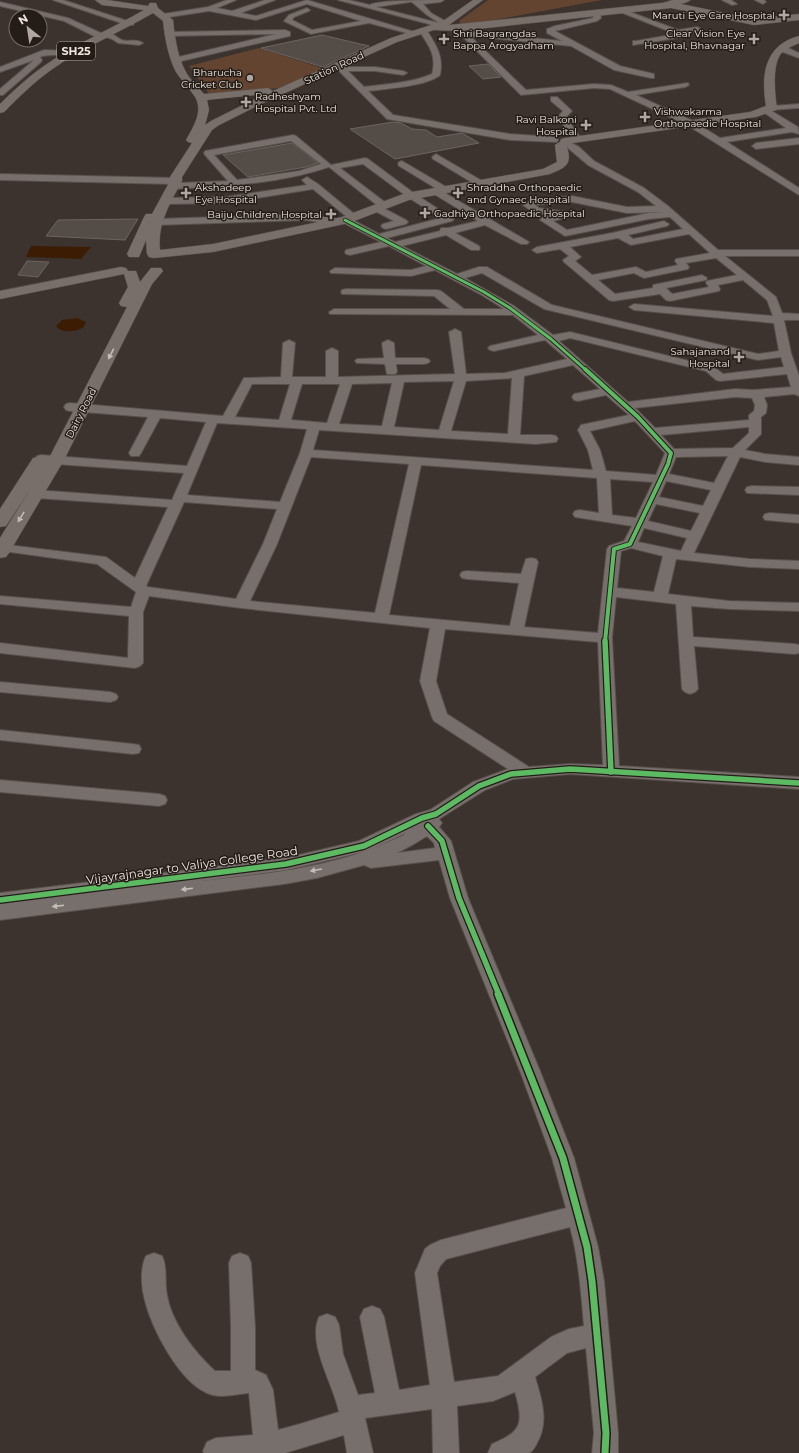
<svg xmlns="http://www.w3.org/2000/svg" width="799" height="1453" font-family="Montserrat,sans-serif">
	<rect width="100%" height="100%" fill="#3c332e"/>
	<g fill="#634430">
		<path d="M 488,0 L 602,0 L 462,26 L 459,21 Z"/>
		<path d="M 259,48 L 325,69 L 280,88 L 210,95 L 189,66 Z"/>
	</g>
	<g fill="#3c1d04">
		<path d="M 31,246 L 91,247 L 81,259 L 26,257 Z"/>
		<path d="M 77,318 L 86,322 L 84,327 C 76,332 62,334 56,326 L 62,320 Z"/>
	</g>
	<g fill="#534c47" stroke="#6c6460">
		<path d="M 322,35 L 369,46 L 323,67 L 261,48 Z"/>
		<path d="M 488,64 L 501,77 L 483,79 L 469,66 Z"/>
		<path d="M 393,122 L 401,123 L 412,129 L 426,130 L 437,137 L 462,133 L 479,143 L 395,159 L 350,129 Z"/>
		<path d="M 292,143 L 318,163 L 306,167 L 248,177 L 223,155 Z"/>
		<path d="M 138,219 L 125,240 L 46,236 L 58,220 Z"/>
		<path d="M 27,261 L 49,262 L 38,277 L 18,275 Z"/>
	</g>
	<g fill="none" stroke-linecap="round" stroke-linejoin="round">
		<defs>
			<g id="minor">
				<path d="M 53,0 L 63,0 L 134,23 L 133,25 L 127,25 Z"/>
				<path d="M 227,0 L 236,0 L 217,8 L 232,11 L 265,0 L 275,0 L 241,13 L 256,16 L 307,0 L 418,33 L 414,35 L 369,23 L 311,34 L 286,22 L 284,21 L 289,15 L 307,8 L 310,10 L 309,11 L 294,17 L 292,20 L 312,30 L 361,21 L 307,4 L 256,20 L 209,11 L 163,18 L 160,16 L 163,14 L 208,7 Z"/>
				<path d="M 338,0 L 349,0 L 370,5 C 377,0 431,0 444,0 L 441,2 L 423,4 L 431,13 L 447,22 L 440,27 ZM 410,2 L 412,2 L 427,15 L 439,23 L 376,7 Z"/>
				<path d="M 673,0 L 690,0 C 685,4 669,7 664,3 Z"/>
				<path d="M 722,0 L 731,0 L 737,4 L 732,5 Z"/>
				<path d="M 755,0 L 764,0 L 766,2 L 763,4 Z"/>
				<path d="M 0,2 L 68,18 L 103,34 C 110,31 115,36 120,39 C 127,43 136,38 143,43 L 139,45 L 118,43 L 112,39 L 106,37 L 100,39 L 64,21 L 0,6 Z"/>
				<path d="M 622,9 L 678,30 L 697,27 L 701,29 L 697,31 L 684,33 L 687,35 L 683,37 L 633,45 L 633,41 L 636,41 L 676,34 L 620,12 L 619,11 Z"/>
				<path d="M 597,11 L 600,13 L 601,18 L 597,21 L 555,31 L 620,66 L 654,74 L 654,78 L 651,78 L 614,70 L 571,46 L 470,36 L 526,90 L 594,84 L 611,85 L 628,92 L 688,83 L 689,85 L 685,87 L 636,95 L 693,121 L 720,138 L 786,128 L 762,111 L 763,109 L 769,109 L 769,106 L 772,106 L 799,104 L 799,108 L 770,110 L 798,127 L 799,134 L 792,132 L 727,142 L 799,188 L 799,195 L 687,125 L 610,89 L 594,88 L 521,95 L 454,28 L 458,26 L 465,31 L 562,41 L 547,33 L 547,29 L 555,26 L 593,18 L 594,13 Z"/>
				<path d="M 765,13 L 767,14 L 767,16 L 741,21 L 737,19 L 741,17 Z"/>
				<path d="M 420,29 L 426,29 C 436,45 444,56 440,75 C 428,86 385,89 368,91 L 393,115 L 510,134 L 554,137 L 557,138 L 558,140 L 557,142 L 510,140 L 387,119 L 334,66 L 338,64 L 343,67 L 375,67 L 403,71 L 407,73 L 403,75 L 375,71 L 348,71 L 364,87 C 387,84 411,83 432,74 C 437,56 429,45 419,31 Z"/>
				<path d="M 285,30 L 290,32 L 290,36 L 177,62 L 173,60 L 174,58 L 276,34 L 169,36 L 165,34 L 169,32 Z"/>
				<path d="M 780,47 L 786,47 L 799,53 L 799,58 L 780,51 Z"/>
				<path d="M 44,50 L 72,51 L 76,53 C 70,57 50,53 40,57 L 42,60 L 41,62 L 3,95 L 0,95 L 0,89 L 34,60 L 0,72 L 0,67 Z"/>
				<path d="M 551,97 L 557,97 L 572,111 L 566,117 L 580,137 L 579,139 L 573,139 L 558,117 L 563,111 L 551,101 Z"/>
				<path d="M 293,135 L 296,136 L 331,165 L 365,158 L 368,159 L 415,194 L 454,219 L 452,221 L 387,238 L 395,242 L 440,231 L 441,228 L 448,228 L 478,221 L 434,194 L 432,192 L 434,190 L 437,189 L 399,166 L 398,164 L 399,162 L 402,161 L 448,188 L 450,190 L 448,192 L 445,193 L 529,242 L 527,244 L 521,244 L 485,225 L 455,233 L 479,246 L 480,248 L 479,250 L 471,250 L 446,235 L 402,246 L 457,274 L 479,267 L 487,267 L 552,305 L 758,354 L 779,351 L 774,323 L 634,310 L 629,307 L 634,304 L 773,316 L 767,300 L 743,280 L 718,285 L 720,289 L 719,291 L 670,301 L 666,300 L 660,294 L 613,301 L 609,300 L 564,262 L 563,260 L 569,256 L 560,249 L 537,253 L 532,250 L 537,247 L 612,233 L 664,221 L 669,224 L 667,226 L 628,235 L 633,239 L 683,229 L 670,217 L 649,219 L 565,236 L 540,220 L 542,218 L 552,215 L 534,213 L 523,205 L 534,199 L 572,196 L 627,207 L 656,206 L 638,192 L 588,165 L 562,143 L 563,141 L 566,140 L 579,147 L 594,161 L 644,188 L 668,206 L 718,250 L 799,250 L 799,256 L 725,256 L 776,297 L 782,313 L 799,314 L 799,320 L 784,320 L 791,353 L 799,376 L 799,396 L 794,394 L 764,397 L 767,405 L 766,413 L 761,417 L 761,434 L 745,450 L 765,454 L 799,457 L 799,465 L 765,462 L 740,457 L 694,553 L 750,559 L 799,561 L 799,569 L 750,567 L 676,559 L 668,594 L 729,601 L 799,603 L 799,611 L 729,609 L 691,606 L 693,637 L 795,644 L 799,645 L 799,653 L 795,654 L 694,646 L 698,689 L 695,692 L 690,694 L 685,692 L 682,689 L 676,604 L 616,597 L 612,638 L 619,766 L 799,777 L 799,789 L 570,774 L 513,779 L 485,790 L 439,819 L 442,823 L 439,827 L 451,841 L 468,898 L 540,1071 L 574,1158 L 598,1247 L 604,1281 L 618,1433 L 618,1453 L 592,1453 L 594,1433 L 586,1348 L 567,1353 L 535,1377 C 542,1400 549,1422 537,1443 C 535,1447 533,1451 529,1453 C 523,1453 496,1453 488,1453 L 492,1444 C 522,1432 524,1423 515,1392 L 493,1401 L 457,1406 L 459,1453 L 433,1453 L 432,1409 L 365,1418 L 373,1453 L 347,1453 L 344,1435 L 285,1453 L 204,1453 L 203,1451 L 207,1442 L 216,1438 L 253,1435 L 249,1393 C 236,1394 219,1399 207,1393 C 179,1381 152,1329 145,1301 C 141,1287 140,1268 146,1256 L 154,1253 L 162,1256 C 168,1268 164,1282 167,1295 C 171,1322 195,1353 215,1371 L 231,1371 L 231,1327 L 229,1263 L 232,1256 L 240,1253 L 248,1256 L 251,1263 L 255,1327 L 255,1370 L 266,1375 L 273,1390 L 278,1430 L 300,1424 L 339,1412 C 334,1385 307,1344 319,1317 L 327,1314 L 335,1317 L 339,1325 L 343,1354 L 358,1395 L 375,1393 L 360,1317 L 364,1309 L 372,1306 L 380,1309 L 384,1317 L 399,1390 L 430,1385 L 415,1273 L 425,1249 L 430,1245 L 441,1240 L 566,1208 L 552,1158 L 520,1071 L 450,898 L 439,860 L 371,868 L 364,865 L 317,878 L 284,884 L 0,920 L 0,893 L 286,858 L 359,841 L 416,814 L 430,810 L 473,782 L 508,769 L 434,721 L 432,717 L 420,681 L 430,628 L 241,608 L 149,596 L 143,612 L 143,663 L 140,666 L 135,668 L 0,653 L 0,643 L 128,658 L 129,616 L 0,604 L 0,596 L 131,607 L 136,592 L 97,564 L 3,551 L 0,550 L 0,544 L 106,557 L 135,578 L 168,507 L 36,498 L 31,497 L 29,494 L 31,491 L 36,490 L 172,500 L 184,473 L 41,463 L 37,462 L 35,459 L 37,456 L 41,455 L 187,466 L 206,422 L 160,418 L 141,453 L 139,456 L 131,456 L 129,453 L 148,417 L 70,411 L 66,410 L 64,407 L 66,404 L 70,403 L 223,416 L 244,378 L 281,377 L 283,343 L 289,340 L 295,343 L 292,377 L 326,377 L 326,351 L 332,348 L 338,351 L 338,377 L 455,374 L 449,332 L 455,329 L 461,332 L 466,374 L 505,373 L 567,359 L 545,340 L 494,351 L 490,350 L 488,348 L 490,346 L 538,335 L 513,315 L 330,314 L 329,312 L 334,309 L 450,309 L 434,296 L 342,294 L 341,292 L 342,290 L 346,289 L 437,290 L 441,291 L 464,309 L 504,309 L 480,294 L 435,270 L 411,276 L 331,273 L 330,271 L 335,268 L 411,270 L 426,266 L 389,246 L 350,255 L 346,254 L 345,252 L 346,250 L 381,242 L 342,222 L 340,220 L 342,218 L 348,218 L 313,189 L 226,203 L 166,204 L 161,201 L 166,198 L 226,197 L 307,185 L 302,180 L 307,177 L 318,184 L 358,217 L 356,219 L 351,219 L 379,234 L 441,218 L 409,198 L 363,164 L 340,168 L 386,203 L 388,205 L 386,207 L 383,208 L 406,220 L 408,222 L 406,224 L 386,229 L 383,228 L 381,226 L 383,224 L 394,221 L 373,210 L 371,208 L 373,206 L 378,206 L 329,167 C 278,184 226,186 173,189 L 168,186 L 172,184 L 0,180 L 0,174 L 176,178 L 181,181 L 179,183 L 228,181 L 205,155 L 204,153 L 205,151 ZM 291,141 L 321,164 L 299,171 L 237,180 L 214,155 ZM 572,202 L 627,213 L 664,212 L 649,213 L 567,230 L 553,221 L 569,217 L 571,215 L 568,212 L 539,208 L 535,205 ZM 689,234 L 710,253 L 676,259 L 675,261 L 678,265 L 646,272 L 636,267 L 592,275 L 575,261 L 581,257 L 570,247 L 618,238 L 631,245 ZM 716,258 L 737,275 L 707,281 L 706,283 L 709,287 L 672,294 L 666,288 L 706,280 L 707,278 L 702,275 L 653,285 L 653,288 L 615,294 L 598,280 L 634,273 L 644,278 L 688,269 L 689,267 L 686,263 ZM 482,273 L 544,309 L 758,360 L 781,357 L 784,367 L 723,374 L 714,367 L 570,332 L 553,335 L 514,306 L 465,278 ZM 570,338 L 706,371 L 716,380 L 720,381 L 787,374 L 791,387 L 753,390 L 735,389 L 628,402 L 559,341 ZM 573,365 L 600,389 L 574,394 L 572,397 L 574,400 L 578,401 L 606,395 L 629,415 L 581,425 L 578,430 L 588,450 L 593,470 L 313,450 L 319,430 L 536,444 L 556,442 L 558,439 L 556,436 L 552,435 L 520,435 L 524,376 ZM 512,378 L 508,434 L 451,431 L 466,381 ZM 454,381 L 439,430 L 394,427 L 404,382 ZM 392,383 L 382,426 L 339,424 L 352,384 ZM 252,384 L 290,384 L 279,420 L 235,417 ZM 302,384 L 340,384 L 327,423 L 291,420 ZM 735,397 L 752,398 L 755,405 L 754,411 L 749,415 L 749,420 L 655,428 L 635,408 ZM 635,421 L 665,453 L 656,475 L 606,471 L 600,450 L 590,431 ZM 217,423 L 307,429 L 300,453 L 280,502 L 187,495 ZM 749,427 L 749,433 L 733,448 L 674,449 L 661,435 ZM 728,456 L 714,483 L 669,474 L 676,457 ZM 311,457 L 409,464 L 375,613 L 250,601 L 277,544 ZM 421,465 L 597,478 L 599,513 L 580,510 L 575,511 L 573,514 L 575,517 L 632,526 L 624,541 L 609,546 L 607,549 L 598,633 L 524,627 L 538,562 L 536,559 L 531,558 L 526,559 L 521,574 L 467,571 L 462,572 L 460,575 L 462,578 L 467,579 L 519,583 L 510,626 L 389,615 ZM 610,479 L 653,482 L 636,518 L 612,515 ZM 666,481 L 711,490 L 703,506 L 659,497 ZM 184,502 L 277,509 L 263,544 L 236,599 L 148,587 L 146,586 ZM 656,504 L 700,513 L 691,531 L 648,521 ZM 644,528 L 687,538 L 681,551 L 638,542 ZM 631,548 L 663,556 L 654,592 L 617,588 L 621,551 ZM 445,629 L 598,642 L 603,765 L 570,764 L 529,767 L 447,714 L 436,681 ZM 406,833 L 402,836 L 372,849 ZM 427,836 L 434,843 L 435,848 L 397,853 L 414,844 ZM 363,852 C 311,870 255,875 201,881 L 286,870 ZM 570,1227 C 579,1260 581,1293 584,1326 L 569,1329 L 551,1337 L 498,1376 L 454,1382 L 437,1273 L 440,1266 L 446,1259 Z"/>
				<path d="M 799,138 L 799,144 L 756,149 L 752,146 L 756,143 Z"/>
				<path d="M 436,154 L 484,182 L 486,184 L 484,186 L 478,186 L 433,159 L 432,157 Z"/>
				<path d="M 306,214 L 336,219 L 341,222 L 336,225 L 306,220 L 156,225 L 151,222 L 156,219 Z"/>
				<path d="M 388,340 L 394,343 L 395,358 L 424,358 L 428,359 L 430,361 L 428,363 L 424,364 L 396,364 L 397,372 L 395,374 L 387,374 L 385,364 L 357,363 L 355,361 L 357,359 L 384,358 L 382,343 Z"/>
				<path d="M 752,486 L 799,487 L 799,495 L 747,493 L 745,490 L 747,487 Z"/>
				<path d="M 770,513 L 799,515 L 799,523 L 765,520 L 763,517 L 765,514 Z"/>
				<path d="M 0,682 L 110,692 L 116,694 L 118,697 L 116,700 L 110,702 L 0,692 Z"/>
				<path d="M 0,730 L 133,744 L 139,745 L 141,749 L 139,753 L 133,754 L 0,740 Z"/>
				<path d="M 0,780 L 159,794 L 165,796 L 167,800 L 165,804 L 159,806 L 0,792 Z"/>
			</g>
			<g id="major">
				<path d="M 95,0 L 107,0 L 148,6 L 150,3 L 156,3 L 158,8 L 173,20 C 175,39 178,61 189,77 C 194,83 199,88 204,94 L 268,88 L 273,91 L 391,38 L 443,21 L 473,0 L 483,0 L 449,25 L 671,2 L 754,19 L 799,14 L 799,20 L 754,25 L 671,8 L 458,31 L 434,30 L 397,42 L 261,104 L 219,125 L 212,130 L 182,177 L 182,181 C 170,203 157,224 160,250 L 213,244 L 342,217 L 406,193 L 543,169 L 557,162 L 555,145 L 560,142 L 561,139 L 565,138 L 750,112 L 766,106 C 761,76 764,45 799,36 L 799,43 C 793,46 784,49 780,55 C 772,67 775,95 777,108 L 776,110 L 756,117 L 566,144 C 573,164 567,167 550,174 L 409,200 L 349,223 L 213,252 L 154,258 L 149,257 L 147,254 L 146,240 L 139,257 L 129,257 L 127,254 L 144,217 L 146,214 L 152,214 L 170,181 L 170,177 L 192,143 L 188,142 L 186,140 C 194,126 205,109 193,94 C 188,86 181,80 176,72 C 168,56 165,39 163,21 L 153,13 C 119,33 83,47 51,70 C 34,82 19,97 4,112 L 0,113 L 0,104 C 14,90 28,77 44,66 C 75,44 111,29 144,10 L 102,5 ZM 265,94 L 211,121 L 205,125 L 209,110 L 207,100 Z"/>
				<path d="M 121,267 L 126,268 L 128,271 L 136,271 L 140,282 L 151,268 L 161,268 L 163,271 L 152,284 L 64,460 L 9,553 L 6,557 L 0,558 L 0,538 L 31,488 L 6,526 L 0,527 L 0,509 L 33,458 L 39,457 L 45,458 L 47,461 L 48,460 L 127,307 L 121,306 L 119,303 L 128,287 L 124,274 L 0,299 L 0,291 Z"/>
			</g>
		</defs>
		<use href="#minor" stroke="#58504b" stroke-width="2"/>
		<use href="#major" stroke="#58504b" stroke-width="1"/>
		<use href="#minor" fill="#776f6b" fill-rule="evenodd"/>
		<use href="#major" fill="#786f6a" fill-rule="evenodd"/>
		<defs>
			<path id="cycleway-far3" d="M 345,220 L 484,292 L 510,308 L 551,339 L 586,370"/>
			<path id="cycleway-far2" d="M 585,369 L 638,417 L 671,453 L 668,464 L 630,544 L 614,549 L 605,642"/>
			<g id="cycleway-far1">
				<path d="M 605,641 L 611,772"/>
				<path d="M 428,826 L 442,841 L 459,898 L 499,995"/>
				<path d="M 0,900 L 286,864 L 364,846 L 422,818 L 436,814 L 479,786 L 511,774 L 570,769 L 799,783"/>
			</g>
			<path id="cycleway" d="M 498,994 L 563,1158 L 587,1247 L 592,1281 L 606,1433 L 605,1453"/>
		</defs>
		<use href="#cycleway-far3" stroke="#231c17" stroke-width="4.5"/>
		<use href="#cycleway-far2" stroke="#231c17" stroke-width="6"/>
		<use href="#cycleway-far1" stroke="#231c17" stroke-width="8"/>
		<use href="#cycleway" stroke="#231c17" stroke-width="10"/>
		<use href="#cycleway-far3" stroke="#5cba63" stroke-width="3"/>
		<use href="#cycleway-far2" stroke="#5cba63" stroke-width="4"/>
		<use href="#cycleway-far1" stroke="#5cba63" stroke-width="5.5"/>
		<use href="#cycleway" stroke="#5cba63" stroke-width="7"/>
	</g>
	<defs><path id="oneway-solid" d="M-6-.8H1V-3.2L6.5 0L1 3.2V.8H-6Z"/></defs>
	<g fill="#c6bcb5">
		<use href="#oneway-solid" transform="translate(111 354) rotate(117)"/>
		<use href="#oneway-solid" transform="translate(21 517) rotate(121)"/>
	</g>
	<g fill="#c6bcb6">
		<use href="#oneway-solid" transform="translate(316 870) rotate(170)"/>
		<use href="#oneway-solid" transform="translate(187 889) rotate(173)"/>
		<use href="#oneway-solid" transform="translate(58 906) rotate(173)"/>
	</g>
	<g fill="#b1a7a0" stroke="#231c17" stroke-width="1.5">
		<path d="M782 9h4v4h4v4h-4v4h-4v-4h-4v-4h4z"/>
		<path d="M442 33h4v4h4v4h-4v4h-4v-4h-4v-4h4z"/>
		<path d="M752 33h4v4h4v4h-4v4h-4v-4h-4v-4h4z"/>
		<circle cx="250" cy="78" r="4"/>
		<path d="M244 96h4v4h4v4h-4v4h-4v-4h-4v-4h4z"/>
		<path d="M643 111h4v4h4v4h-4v4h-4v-4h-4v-4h4z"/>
		<path d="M584 119h4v4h4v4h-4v4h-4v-4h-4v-4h4z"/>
		<path d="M184 187h4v4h4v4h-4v4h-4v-4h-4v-4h4z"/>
		<path d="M456 187h4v4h4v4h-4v4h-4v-4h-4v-4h4z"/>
		<path d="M423 207h4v4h4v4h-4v4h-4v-4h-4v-4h4z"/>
		<path d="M329 208h4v4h4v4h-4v4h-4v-4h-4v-4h4z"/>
		<path d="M737 351h4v4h4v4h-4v4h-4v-4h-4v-4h4z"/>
	</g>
	<g text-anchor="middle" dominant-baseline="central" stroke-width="3" stroke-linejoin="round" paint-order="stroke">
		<g font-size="10" fill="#f0e5de" stroke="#231c17" text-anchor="end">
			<text x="775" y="15">Maruti Eye Care Hospital</text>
			<text x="453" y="33" text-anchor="start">Shri Bagrangdas<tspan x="453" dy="12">Bappa Arogyadham</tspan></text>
			<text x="745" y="33">Clear Vision Eye<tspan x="745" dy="12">Hospital, Bhavnagar</tspan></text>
			<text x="242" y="72">Bharucha<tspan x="242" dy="12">Cricket Club</tspan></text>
			<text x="255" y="96" text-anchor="start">Radheshyam<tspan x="255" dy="12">Hospital Pvt. Ltd</tspan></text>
			<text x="654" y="111" text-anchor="start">Vishwakarma<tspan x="654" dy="12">Orthopaedic Hospital</tspan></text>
			<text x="577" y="119">Ravi Balkoni<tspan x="577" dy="12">Hospital</tspan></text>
			<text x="195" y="187" text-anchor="start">Akshadeep<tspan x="195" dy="12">Eye Hospital</tspan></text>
			<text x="467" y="187" text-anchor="start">Shraddha Orthopaedic<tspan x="467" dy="12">and Gynaec Hospital</tspan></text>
			<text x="434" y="213" text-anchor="start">Gadhiya Orthopaedic Hospital</text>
			<text x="322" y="214">Baiju Children Hospital</text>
			<text x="730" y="351">Sahajanand<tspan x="730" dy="12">Hospital</tspan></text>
		</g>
		<g font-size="10" fill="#f0e5de" stroke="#231c17">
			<text transform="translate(334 68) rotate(-25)">Station Road</text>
			<text transform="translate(81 413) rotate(-63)">Dairy Road</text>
		</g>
		<rect fill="#231c17" stroke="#b2a9a2" stroke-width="1" x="57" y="42" width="38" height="18" rx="3"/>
		<g font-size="11" font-weight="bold" fill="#f0e5de">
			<text x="76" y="51">SH25</text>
		</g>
		<g font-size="12" fill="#f0e5de" stroke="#231c17">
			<text transform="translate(192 865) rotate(-8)">Vijayrajnagar to Valiya College Road</text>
		</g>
	</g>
	<g transform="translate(28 28) rotate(330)"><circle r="19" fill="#231c17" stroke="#756c67"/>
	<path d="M0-3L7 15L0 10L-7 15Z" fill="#b1a7a0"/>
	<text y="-6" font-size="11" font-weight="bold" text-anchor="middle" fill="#f0e5de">N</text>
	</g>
</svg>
